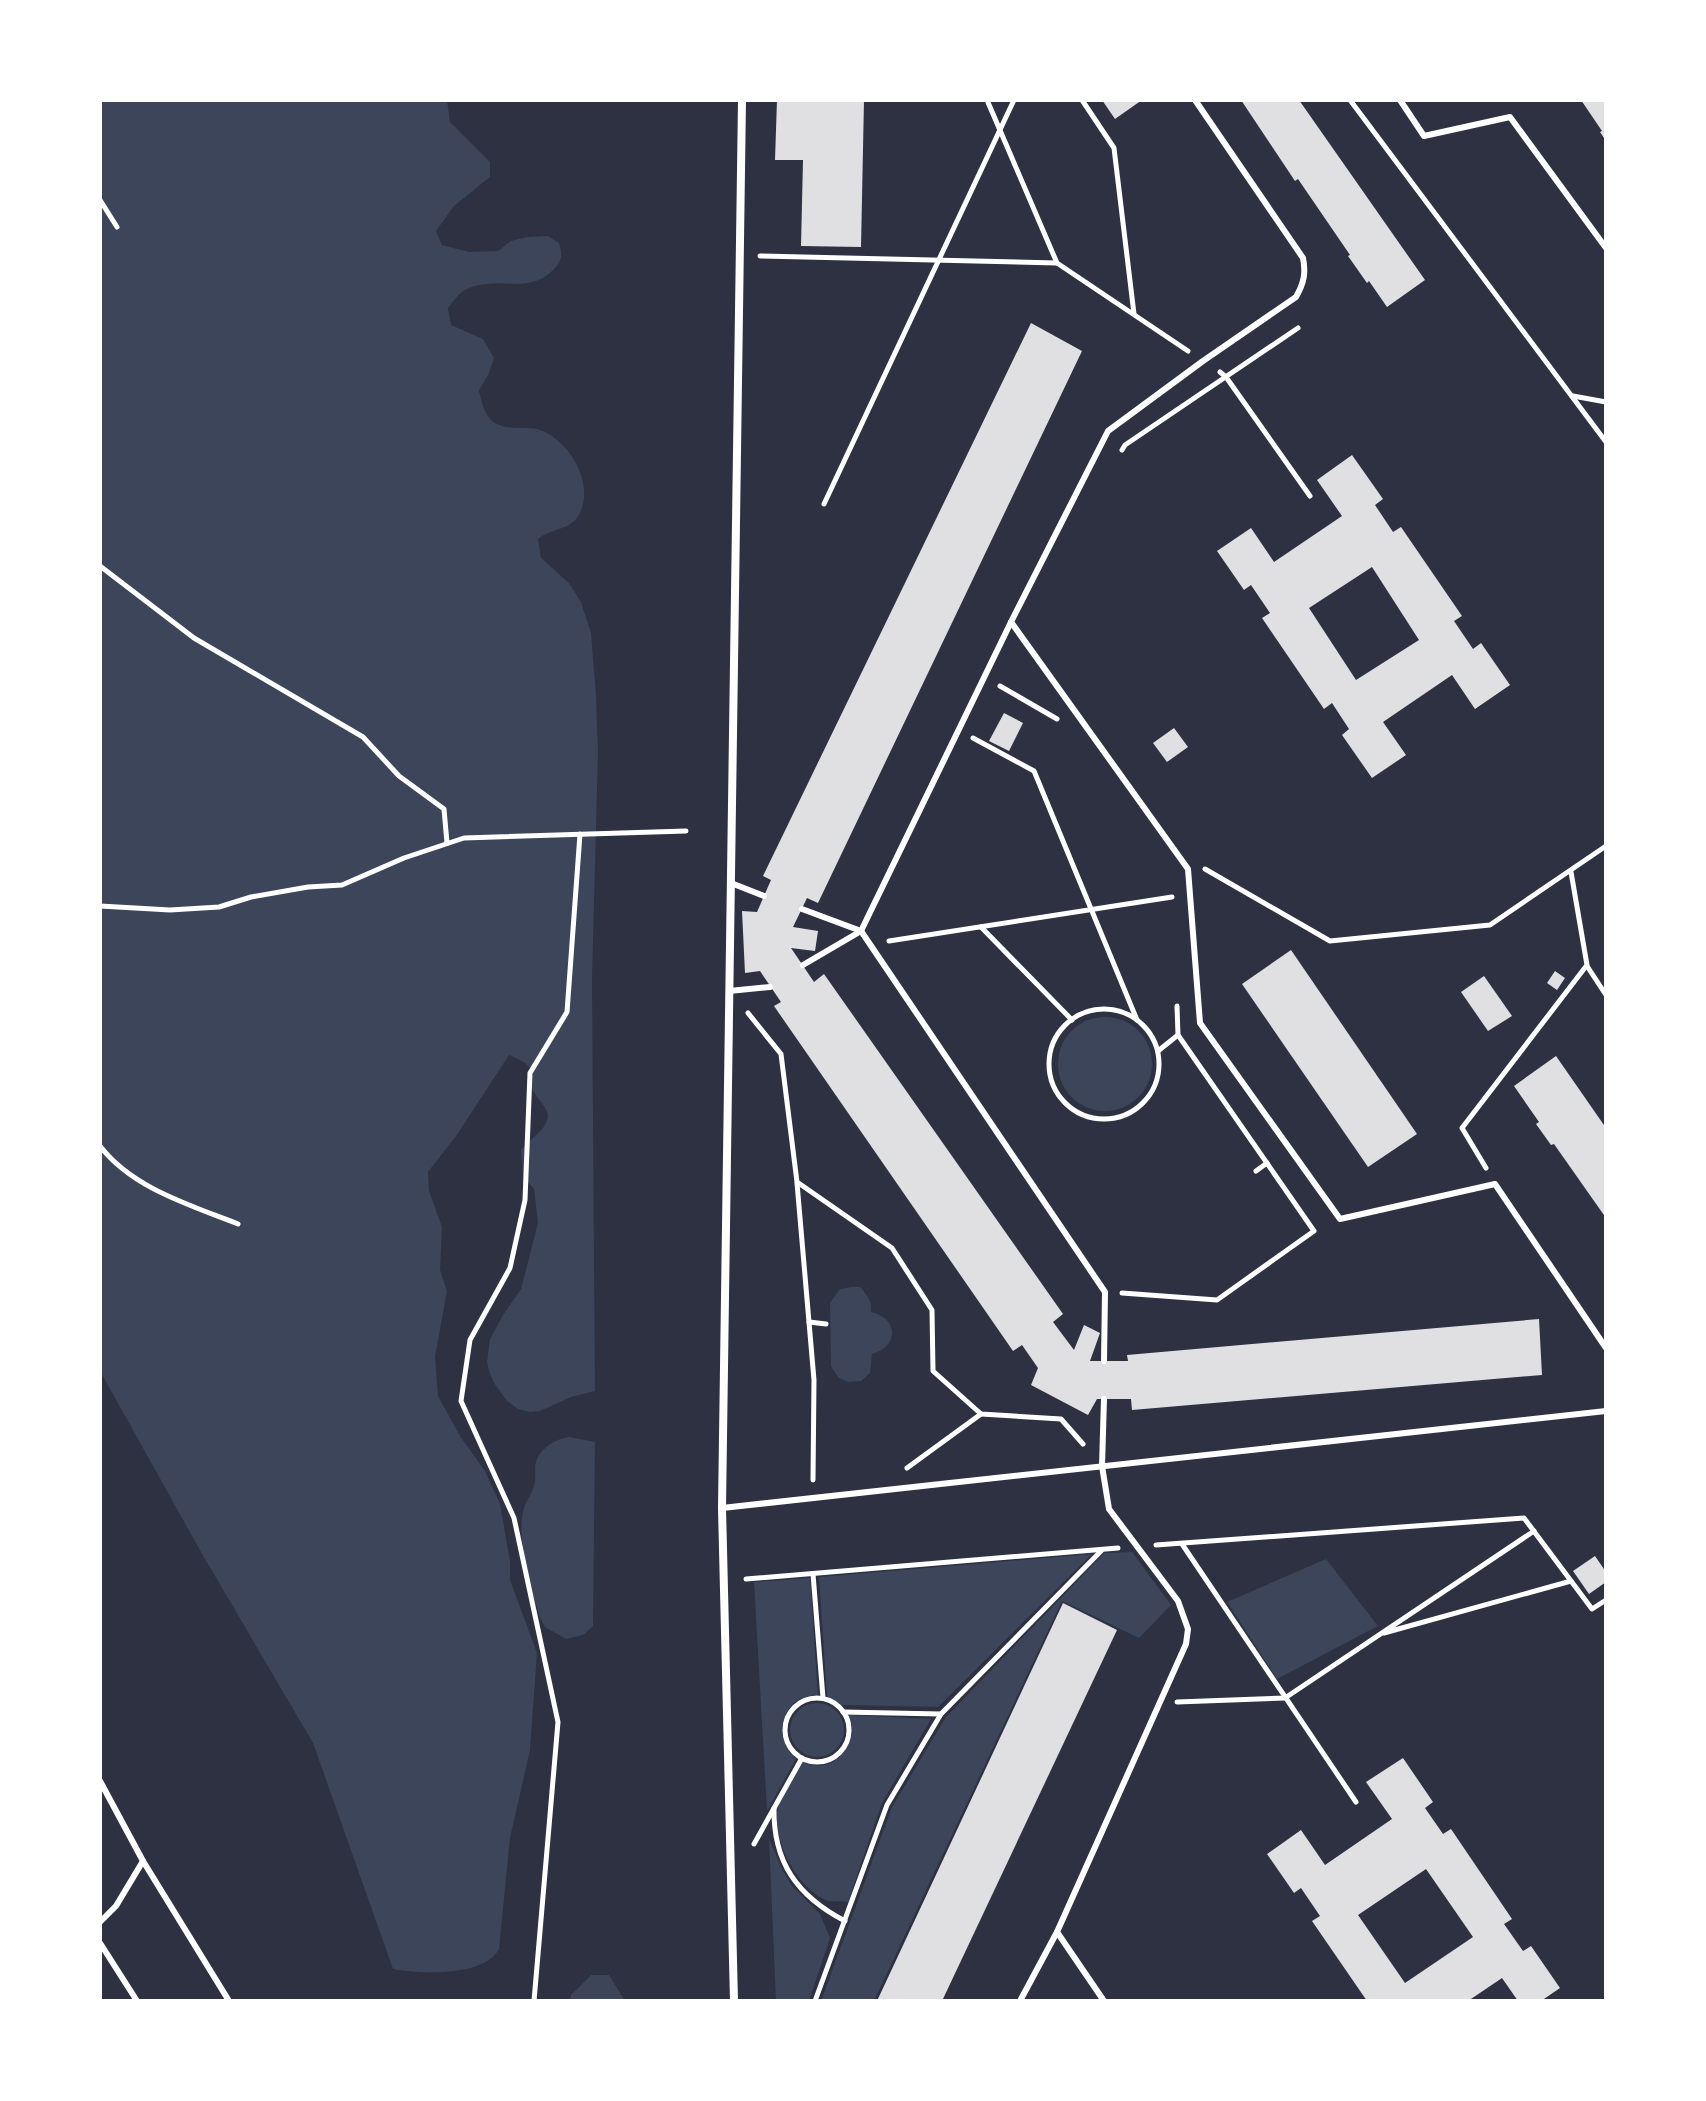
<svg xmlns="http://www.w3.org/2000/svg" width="1706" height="2101" font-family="Lato,sans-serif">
	<rect width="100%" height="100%" fill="#2d3142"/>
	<g fill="#3c4559">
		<path d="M 100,100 L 447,100 L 450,122 L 490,162 L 490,177 L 454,206 L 436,231 L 442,245 L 469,252 L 498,251 L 511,241 L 527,237 L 548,236 L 559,243 C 563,255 562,262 552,271 C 528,294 500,277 472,287 C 461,290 455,299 448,308 L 451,325 L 483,339 L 494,358 L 489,373 L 479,391 C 482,402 484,416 495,423 C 509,431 523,426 537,429 C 570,438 599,489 576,519 C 567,530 550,529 538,539 L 541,558 L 569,583 L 581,602 L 591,633 L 596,695 L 598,752 L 592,979 L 595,1391 L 571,1397 L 540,1411 L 530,1412 L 518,1409 L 507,1401 L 494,1383 L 489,1371 L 487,1362 L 490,1339 L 503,1315 L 521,1289 L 538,1223 L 534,1189 L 523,1176 L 521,1150 C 528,1140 552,1127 547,1112 C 544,1104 536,1097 532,1089 C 533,1066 531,1065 509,1055 L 456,1136 L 428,1172 L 429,1191 L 442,1227 L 440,1270 L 447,1291 L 435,1357 L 438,1396 L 460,1436 L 485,1471 L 500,1504 L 510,1561 L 510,1580 L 537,1653 L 530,1750 L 510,1838 L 499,1949 C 485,1977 419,1974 393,1969 L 313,1743 L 201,1552 L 100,1371 Z"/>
		<circle cx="1105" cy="1064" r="47"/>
		<path d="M 851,1287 L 860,1287 C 868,1296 872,1301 871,1312 C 898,1318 900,1346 872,1354 L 870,1373 L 861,1381 L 848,1382 L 838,1377 L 831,1366 L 830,1303 L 840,1289 Z"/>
		<path d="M 569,1437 L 595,1442 L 593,1626 L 583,1635 L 566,1639 L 545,1627 L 540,1618 C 532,1590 515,1536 524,1508 C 526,1500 532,1494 534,1486 C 536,1480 535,1473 535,1467 C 537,1450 554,1439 569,1437 Z"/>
		<path d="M 1132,1552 L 1171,1605 L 1139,1638 L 1062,1601 L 874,2001 L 821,2001 L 892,1807 L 946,1717 L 1104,1553 Z"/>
		<path d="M 1092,1554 L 938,1707 L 842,1705 L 827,1697 L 819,1577 Z"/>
		<path d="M 1326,1559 L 1378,1626 L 1277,1679 L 1227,1602 Z"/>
		<path d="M 810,1578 L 818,1695 C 781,1696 772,1734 796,1759 L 767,1811 L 754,1582 Z"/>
		<circle cx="817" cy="1730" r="27"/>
		<path d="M 849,1715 L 931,1719 L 882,1803 L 848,1902 C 842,1901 835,1902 829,1901 C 798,1892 770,1837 778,1807 C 782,1792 795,1775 802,1762 C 836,1776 856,1746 849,1715 Z"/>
		<path d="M 769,1839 L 782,1869 L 792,1886 L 820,1914 L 830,1938 L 809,2001 L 776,2001 Z"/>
		<path d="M 591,1975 L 609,1975 L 625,2001 L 570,2001 L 571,1995 Z"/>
	</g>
	<g fill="#e0e0e3" fill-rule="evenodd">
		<path d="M 777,100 L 864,100 L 861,247 L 801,246 L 803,160 L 775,160 Z"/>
		<path d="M 1102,100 L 1142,100 L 1115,119 Z"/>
		<path d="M 1241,100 L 1299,100 L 1425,280 L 1387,307 L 1369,281 L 1367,283 L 1348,256 L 1350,255 L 1298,179 L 1295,181 Z"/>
		<path d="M 1581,100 L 1606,100 L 1606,141 L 1600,132 L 1602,131 Z"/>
		<path d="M 1031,323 L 1082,351 L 818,903 L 807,898 L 793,927 L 818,931 L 815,951 L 791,948 L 814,982 L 824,974 L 1063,1314 L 1053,1322 L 1074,1350 L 1084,1325 L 1100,1333 L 1090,1361 L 1128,1361 L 1127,1355 L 1539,1319 L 1542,1375 L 1132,1410 L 1131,1399 L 1097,1399 L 1088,1415 L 1031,1385 L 1038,1368 L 1022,1345 L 1013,1351 L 774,1006 L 781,1002 L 760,971 L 745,973 L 742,911 L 757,912 L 771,880 L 763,876 Z"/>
		<path d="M 1352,455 L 1383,499 L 1375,505 L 1393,532 L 1401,527 L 1462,616 L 1454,621 L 1473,649 L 1481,643 L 1510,685 L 1475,709 L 1452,675 L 1383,722 L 1406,755 L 1372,778 L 1342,735 L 1349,729 L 1332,703 L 1324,709 L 1262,618 L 1270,613 L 1251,585 L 1244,590 L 1217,551 L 1251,528 L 1274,562 L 1342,516 L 1317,480 ZM 1372,567 L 1419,640 L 1356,680 L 1309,608 Z"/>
		<path d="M 1004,713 L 1023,723 L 1009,751 L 989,741 Z"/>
		<path d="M 1174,728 L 1188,747 L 1167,762 L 1153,743 Z"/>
		<path d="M 1291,950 L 1417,1134 L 1368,1167 L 1242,984 Z"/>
		<path d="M 1555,971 L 1565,978 L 1557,990 L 1547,983 Z"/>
		<path d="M 1484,976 L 1512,1016 L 1488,1031 L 1461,992 Z"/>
		<path d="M 1556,1056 L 1606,1128 L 1606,1218 L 1554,1144 L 1551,1145 L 1536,1124 L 1539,1122 L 1514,1086 Z"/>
		<path d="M 1595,1556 L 1606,1572 L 1606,1582 L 1589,1594 L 1573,1571 Z"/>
		<path d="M 1063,1603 L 1117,1630 L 942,2001 L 877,2001 Z"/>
		<path d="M 1403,1758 L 1433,1802 L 1425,1808 L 1443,1834 L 1451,1829 L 1512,1919 L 1504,1924 L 1523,1951 L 1531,1946 L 1560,1988 L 1541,2001 L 1518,2001 L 1502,1978 L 1468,2001 L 1367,2001 L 1312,1921 L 1320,1916 L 1301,1888 L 1294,1893 L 1267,1854 L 1301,1830 L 1325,1865 L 1392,1819 L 1366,1782 ZM 1426,1869 L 1473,1937 L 1405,1983 L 1358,1915 Z"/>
	</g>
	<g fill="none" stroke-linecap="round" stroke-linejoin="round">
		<g stroke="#fff" stroke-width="5">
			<path d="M 987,100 L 1057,263 L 1188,351"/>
			<path d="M 1082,100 L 1114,148 L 1134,314"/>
			<path d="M 1350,100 L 1606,442"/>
			<path d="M 100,200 L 117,227"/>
			<path d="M 760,256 L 1057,263"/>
			<path d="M 1220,372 L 1226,377 L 1310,496"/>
			<path d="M 1573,396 L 1606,402"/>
			<path d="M 1122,450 L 1125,445 L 1298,328"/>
			<path d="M 824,504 L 1014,100"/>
			<path d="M 100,566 L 194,638 L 363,737 L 399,776 L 444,809 L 447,843"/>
			<path d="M 1000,686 L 1057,719"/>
			<path d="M 973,738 L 1034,771 L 1137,1020"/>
			<path d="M 1205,869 L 1330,941 L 1490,925 L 1606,846"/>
			<path d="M 100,906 L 170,910 L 219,907 L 251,897 L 308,887 L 342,885 L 404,858 L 464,838 L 686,831"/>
			<path d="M 981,927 L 1072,1020"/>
			<path d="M 889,941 L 1172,897"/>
			<path d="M 1587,966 L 1606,995"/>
			<circle cx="1104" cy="1064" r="55"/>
			<path d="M 748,1013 L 781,1054 L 797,1182 L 892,1248 L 932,1310 L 933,1371 L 981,1414 L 1061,1419 L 1083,1444"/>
			<path d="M 1158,1051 L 1178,1035"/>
			<path d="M 100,1146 C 132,1188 190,1205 238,1224"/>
			<path d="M 1486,1168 L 1462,1128 L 1587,965 L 1571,872"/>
			<path d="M 1256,1171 L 1267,1163"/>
			<path d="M 797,1183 L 814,1380 L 813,1480"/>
			<path d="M 1122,1293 L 1217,1300 L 1314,1231 L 1178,1035 L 1177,1006"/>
			<path d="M 809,1322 L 826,1324"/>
			<path d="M 907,1468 L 981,1414"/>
			<path d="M 1182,1544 L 1356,1802"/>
			<path d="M 1156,1545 L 1524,1518 L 1592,1609 L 1606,1600"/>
			<path d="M 813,1574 L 823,1698"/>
			<path d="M 746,1579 L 1118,1548"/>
			<path d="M 1384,1633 L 1571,1581"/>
			<circle cx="817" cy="1730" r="32"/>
			<path d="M 1177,1702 L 1285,1698 L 1534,1531"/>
			<path d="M 843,1712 L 941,1714"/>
			<path d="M 774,1808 C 773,1862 797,1896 845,1921"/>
			<path d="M 754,1844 L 802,1758"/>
			<path d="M 534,2001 L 558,1722 L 514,1518 L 461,1401 L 470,1340 L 510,1268 L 525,1200 L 530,1073 L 567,1012 L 580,834"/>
			<path d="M 815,2001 L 887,1805 L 941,1714 L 1101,1551"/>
		</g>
		<g stroke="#fff" stroke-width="6">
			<path d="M 1400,100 L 1424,136 L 1510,117 L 1606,248"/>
			<path d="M 1011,622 L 1188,869 L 1200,1023 L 1340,1219 L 1495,1184 L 1606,1348"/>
			<path d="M 731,883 L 764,896"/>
			<path d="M 802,909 L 861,931 L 1105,1292 L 1104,1361"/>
			<path d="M 803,965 L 861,931 L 1011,622 L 1108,431 L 1203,361 L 1296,297 C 1304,283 1306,273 1303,258 L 1195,100"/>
			<path d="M 729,991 L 770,987"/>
			<path d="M 1104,1399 L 1102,1466 L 1109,1509 L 1178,1601 L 1188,1629 L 1186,1644 L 1057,1932 L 1104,2001"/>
			<path d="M 722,1508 L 1606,1411"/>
			<path d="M 100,1781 L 143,1861 L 229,2001"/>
			<path d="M 100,1922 L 116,1906 L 143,1861"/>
			<path d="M 100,1943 L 137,2001"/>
			<path d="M 1020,2001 L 1057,1932"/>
		</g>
		<path stroke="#fff" stroke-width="8" d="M 734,2001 L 722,1508 L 742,100"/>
	</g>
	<rect width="1706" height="2101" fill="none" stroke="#ffffff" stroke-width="204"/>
</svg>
